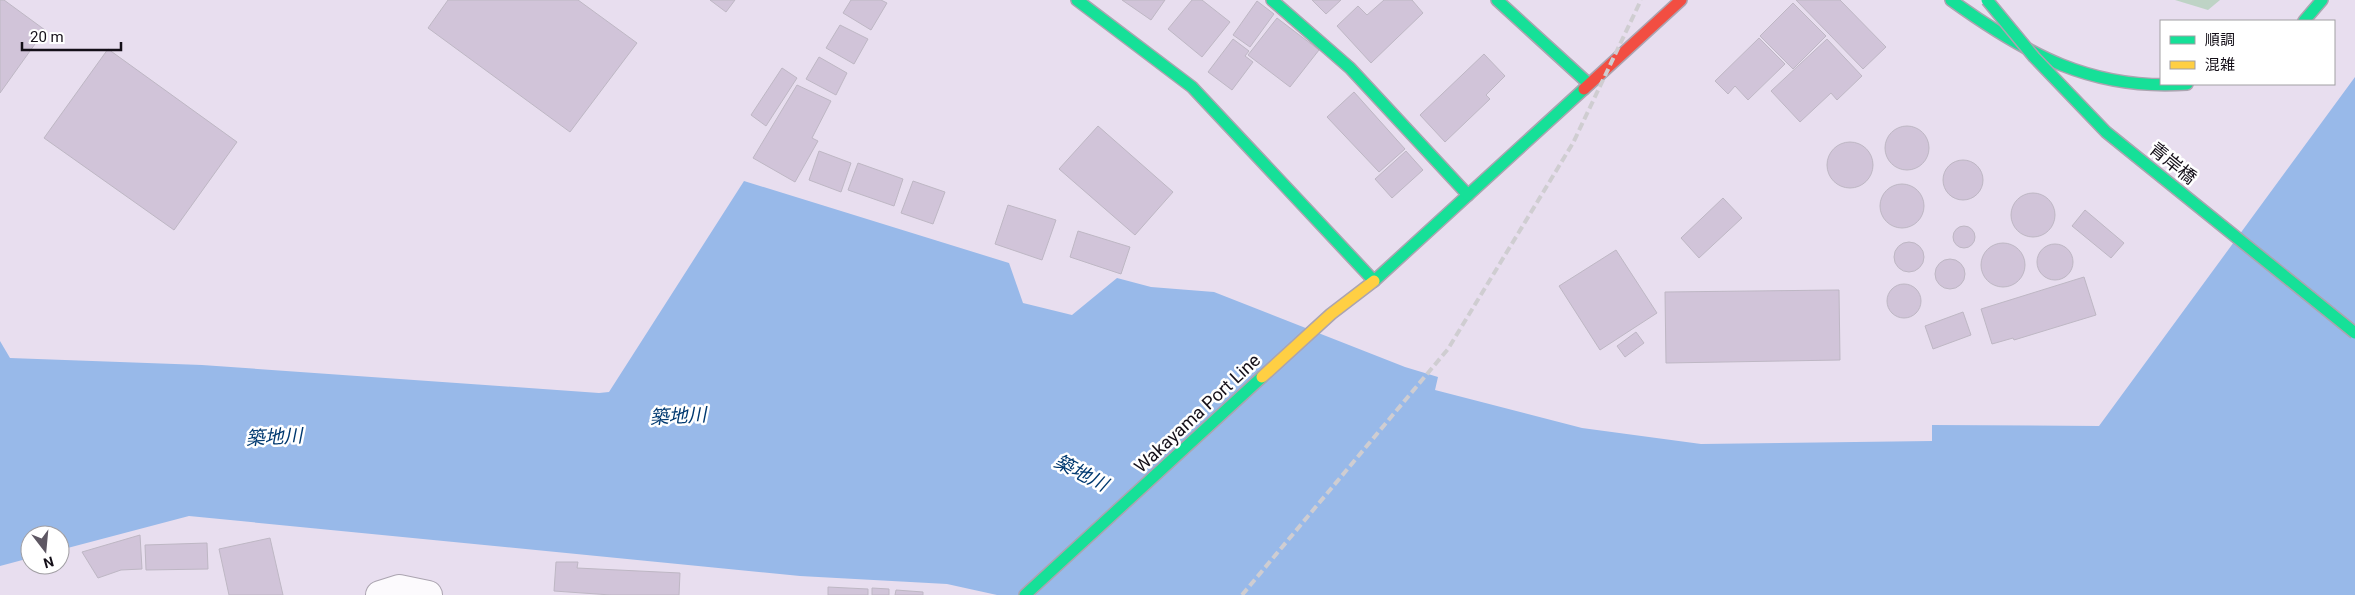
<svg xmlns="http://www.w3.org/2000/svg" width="2355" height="595" font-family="Roboto,'Noto Sans JP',sans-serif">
	<rect width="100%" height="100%" fill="#e8deef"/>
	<path fill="#bed3c5" d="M 2175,0 L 2220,0 L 2208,10 Z"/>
	<path fill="#98b9e9" d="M 2355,77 L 2355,595 L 997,595 L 947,584 L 800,576 L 189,516 L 60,550 L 60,535 L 30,535 L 30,558 L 0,566 L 0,341 L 10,358 L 202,365 L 599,393 L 609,392 L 744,181 L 1009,263 L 1023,303 L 1072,315 L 1117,278 L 1151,287 L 1214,292 L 1405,367 L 1438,377 L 1435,390 L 1582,428 L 1701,444 L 1932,441 L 1932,425 L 2099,426 Z"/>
	<g fill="#d1c4d9" stroke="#beb7c4">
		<path d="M 0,0 L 4,0 L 45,30 L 0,93 Z"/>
		<path d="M 448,0 L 578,0 L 637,43 L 570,132 L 428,28 Z"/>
		<path d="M 710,0 L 735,0 L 726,12 Z"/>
		<path d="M 851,0 L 881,0 L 887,3 L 871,30 L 843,13 Z"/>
		<path d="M 1122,0 L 1165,0 L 1151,20 Z"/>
		<path d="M 1192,0 L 1202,0 L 1230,22 L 1202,57 L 1168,29 Z"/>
		<path d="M 1312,0 L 1341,0 L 1326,14 Z"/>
		<path d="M 1384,0 L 1412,0 L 1423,13 L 1371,63 L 1337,26 L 1358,6 L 1367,15 Z"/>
		<path d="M 1796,0 L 1840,0 L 1886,47 L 1863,69 Z"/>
		<path d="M 1257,1 L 1274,14 L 1250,47 L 1233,35 Z"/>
		<path d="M 1793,3 L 1826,36 L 1793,69 L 1760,36 Z"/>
		<path d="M 1277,18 L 1319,50 L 1290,87 L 1248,55 Z"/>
		<path d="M 840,25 L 868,39 L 854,64 L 826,48 Z"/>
		<path d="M 1759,38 L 1785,64 L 1748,100 L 1735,86 L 1728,94 L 1715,81 Z"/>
		<path d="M 1233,39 L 1249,51 L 1245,56 L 1253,62 L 1232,90 L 1208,72 Z"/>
		<path d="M 1827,39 L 1862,76 L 1837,100 L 1831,93 L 1800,122 L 1771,91 Z"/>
		<path d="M 108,49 L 237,142 L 174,230 L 44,138 Z"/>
		<path d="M 1484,54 L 1505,76 L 1486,95 L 1490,99 L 1445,142 L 1420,115 Z"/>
		<path d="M 819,57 L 847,73 L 836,95 L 806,79 Z"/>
		<path d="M 782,68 L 797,78 L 766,126 L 751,115 Z"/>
		<path d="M 797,85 L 831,101 L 812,138 L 818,141 L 795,182 L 753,158 Z"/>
		<path d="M 1354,92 L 1405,149 L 1379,172 L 1327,117 Z"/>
		<path d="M 1098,126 L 1173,192 L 1135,235 L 1059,169 Z"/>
		<circle cx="1907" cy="148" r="22"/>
		<circle cx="1850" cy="165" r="23"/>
		<path d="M 819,151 L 851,163 L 841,192 L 809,180 Z"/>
		<path d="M 1406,151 L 1423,170 L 1392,198 L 1375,179 Z"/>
		<circle cx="1963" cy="180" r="20"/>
		<path d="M 858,163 L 903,179 L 894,206 L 848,190 Z"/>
		<path d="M 913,181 L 945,192 L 933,224 L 901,213 Z"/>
		<circle cx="1902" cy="206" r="22"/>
		<circle cx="2033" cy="215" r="22"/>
		<path d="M 1723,198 L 1742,218 L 1699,258 L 1681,238 Z"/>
		<path d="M 1008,205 L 1056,220 L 1042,260 L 995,244 Z"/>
		<path d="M 2085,210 L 2124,243 L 2111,258 L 2072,226 Z"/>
		<circle cx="1964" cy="237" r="11"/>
		<path d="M 1078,231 L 1130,247 L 1121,274 L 1070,257 Z"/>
		<circle cx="1909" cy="257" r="15"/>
		<circle cx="2003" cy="265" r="22"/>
		<circle cx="2055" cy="262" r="18"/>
		<path d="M 1616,250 L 1657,313 L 1600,350 L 1559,286 Z"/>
		<circle cx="1950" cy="274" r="15"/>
		<path d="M 2084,277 L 2096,315 L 2014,340 L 2013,338 L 1992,344 L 1981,309 Z"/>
		<circle cx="1904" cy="301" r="17"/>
		<path d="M 1839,290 L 1840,360 L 1666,363 L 1665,292 Z"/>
		<path d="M 1963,312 L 1971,335 L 1933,349 L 1925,326 Z"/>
		<path d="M 1636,332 L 1644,343 L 1625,357 L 1617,346 Z"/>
		<path d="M 140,535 L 142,569 L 121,570 L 98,578 L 82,552 Z"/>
		<path d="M 270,538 L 283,595 L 229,595 L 219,549 Z"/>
		<path d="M 207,543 L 208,569 L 146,570 L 145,545 Z"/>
		<path d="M 556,562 L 578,562 L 577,568 L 680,573 L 679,595 L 611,595 L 554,591 Z"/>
		<path d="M 828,587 L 868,589 L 868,595 L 828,595 Z"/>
		<path d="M 872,588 L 889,589 L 889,595 L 872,595 Z"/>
		<path d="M 896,590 L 923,592 L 923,595 L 895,595 Z"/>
	</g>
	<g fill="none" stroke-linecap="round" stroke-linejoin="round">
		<defs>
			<path id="street" d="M 380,595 L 399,589 L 428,595"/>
			<g id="fast">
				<path d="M 1077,0 L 1192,87 L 1374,281 L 1584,89"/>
				<path d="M 1272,0 L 1350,68 L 1468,195"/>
				<path d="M 1497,0 L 1589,84"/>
				<path d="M 1951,0 C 2026,54 2092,91 2187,84"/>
				<path d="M 2304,21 L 2322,0"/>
				<path d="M 1025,595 L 1262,377"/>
			</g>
			<path id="slow" d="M 1262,377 L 1331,314 L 1374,281"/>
			<path id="jam" d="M 1584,89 L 1681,0"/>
		</defs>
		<use href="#street" stroke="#aba4b0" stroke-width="30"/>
		<use href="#fast" stroke="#aba4b0" stroke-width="14"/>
		<use href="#slow" stroke="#aba4b0" stroke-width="14"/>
		<use href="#jam" stroke="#aba4b0" stroke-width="14"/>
		<use href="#street" stroke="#fcfafd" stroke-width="28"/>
		<use href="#fast" stroke="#16e098" stroke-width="11"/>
		<use href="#slow" stroke="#ffcf43" stroke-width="11"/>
		<use href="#jam" stroke="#f24e42" stroke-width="11"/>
		<path stroke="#cfcdd1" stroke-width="4" stroke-dasharray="8 4" stroke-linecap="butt" d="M 1242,595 L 1448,349 L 1573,143 L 1641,0"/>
		<defs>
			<path id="fast-bridge" d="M 1987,0 L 2034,57 L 2106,132 L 2355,333"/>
		</defs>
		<use href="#fast-bridge" stroke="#aba4b0" stroke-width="14" stroke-linecap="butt"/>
		<use href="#fast-bridge" stroke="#16e098" stroke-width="11"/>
	</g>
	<g text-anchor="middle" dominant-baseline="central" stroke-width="5" stroke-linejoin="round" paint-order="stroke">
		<g font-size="18" fill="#140f18" stroke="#fff">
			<text transform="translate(2173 163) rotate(39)">青岸橋</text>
			<text transform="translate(1197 413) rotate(-43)">Wakayama Port Line</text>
		</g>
		<g font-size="19" font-style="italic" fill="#003970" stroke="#fff">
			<text transform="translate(678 416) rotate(-3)">築地川</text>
			<text transform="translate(274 437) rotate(-3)">築地川</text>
			<text transform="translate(1081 473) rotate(27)">築地川</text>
		</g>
	</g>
	<rect x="2160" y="20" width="175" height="65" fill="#ffffff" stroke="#a19fa3"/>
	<rect x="2170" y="36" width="25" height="8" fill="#16e098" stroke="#a19fa3"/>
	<text x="2205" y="45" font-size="15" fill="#140f18">順調</text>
	<rect x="2170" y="61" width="25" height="8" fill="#ffcf43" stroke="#a19fa3"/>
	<text x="2205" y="70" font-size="15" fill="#140f18">混雑</text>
	<g transform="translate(45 550) rotate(164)"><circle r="24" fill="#ffffff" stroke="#a19fa3"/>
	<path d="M0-4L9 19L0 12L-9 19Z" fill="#5e5763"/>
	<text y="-8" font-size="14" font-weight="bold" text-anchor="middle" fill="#140f18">N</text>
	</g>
	<path d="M22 42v8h99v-8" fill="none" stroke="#140f18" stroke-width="2.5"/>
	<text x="30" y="42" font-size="15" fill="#140f18" stroke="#ffffff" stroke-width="4" paint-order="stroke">20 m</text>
</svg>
